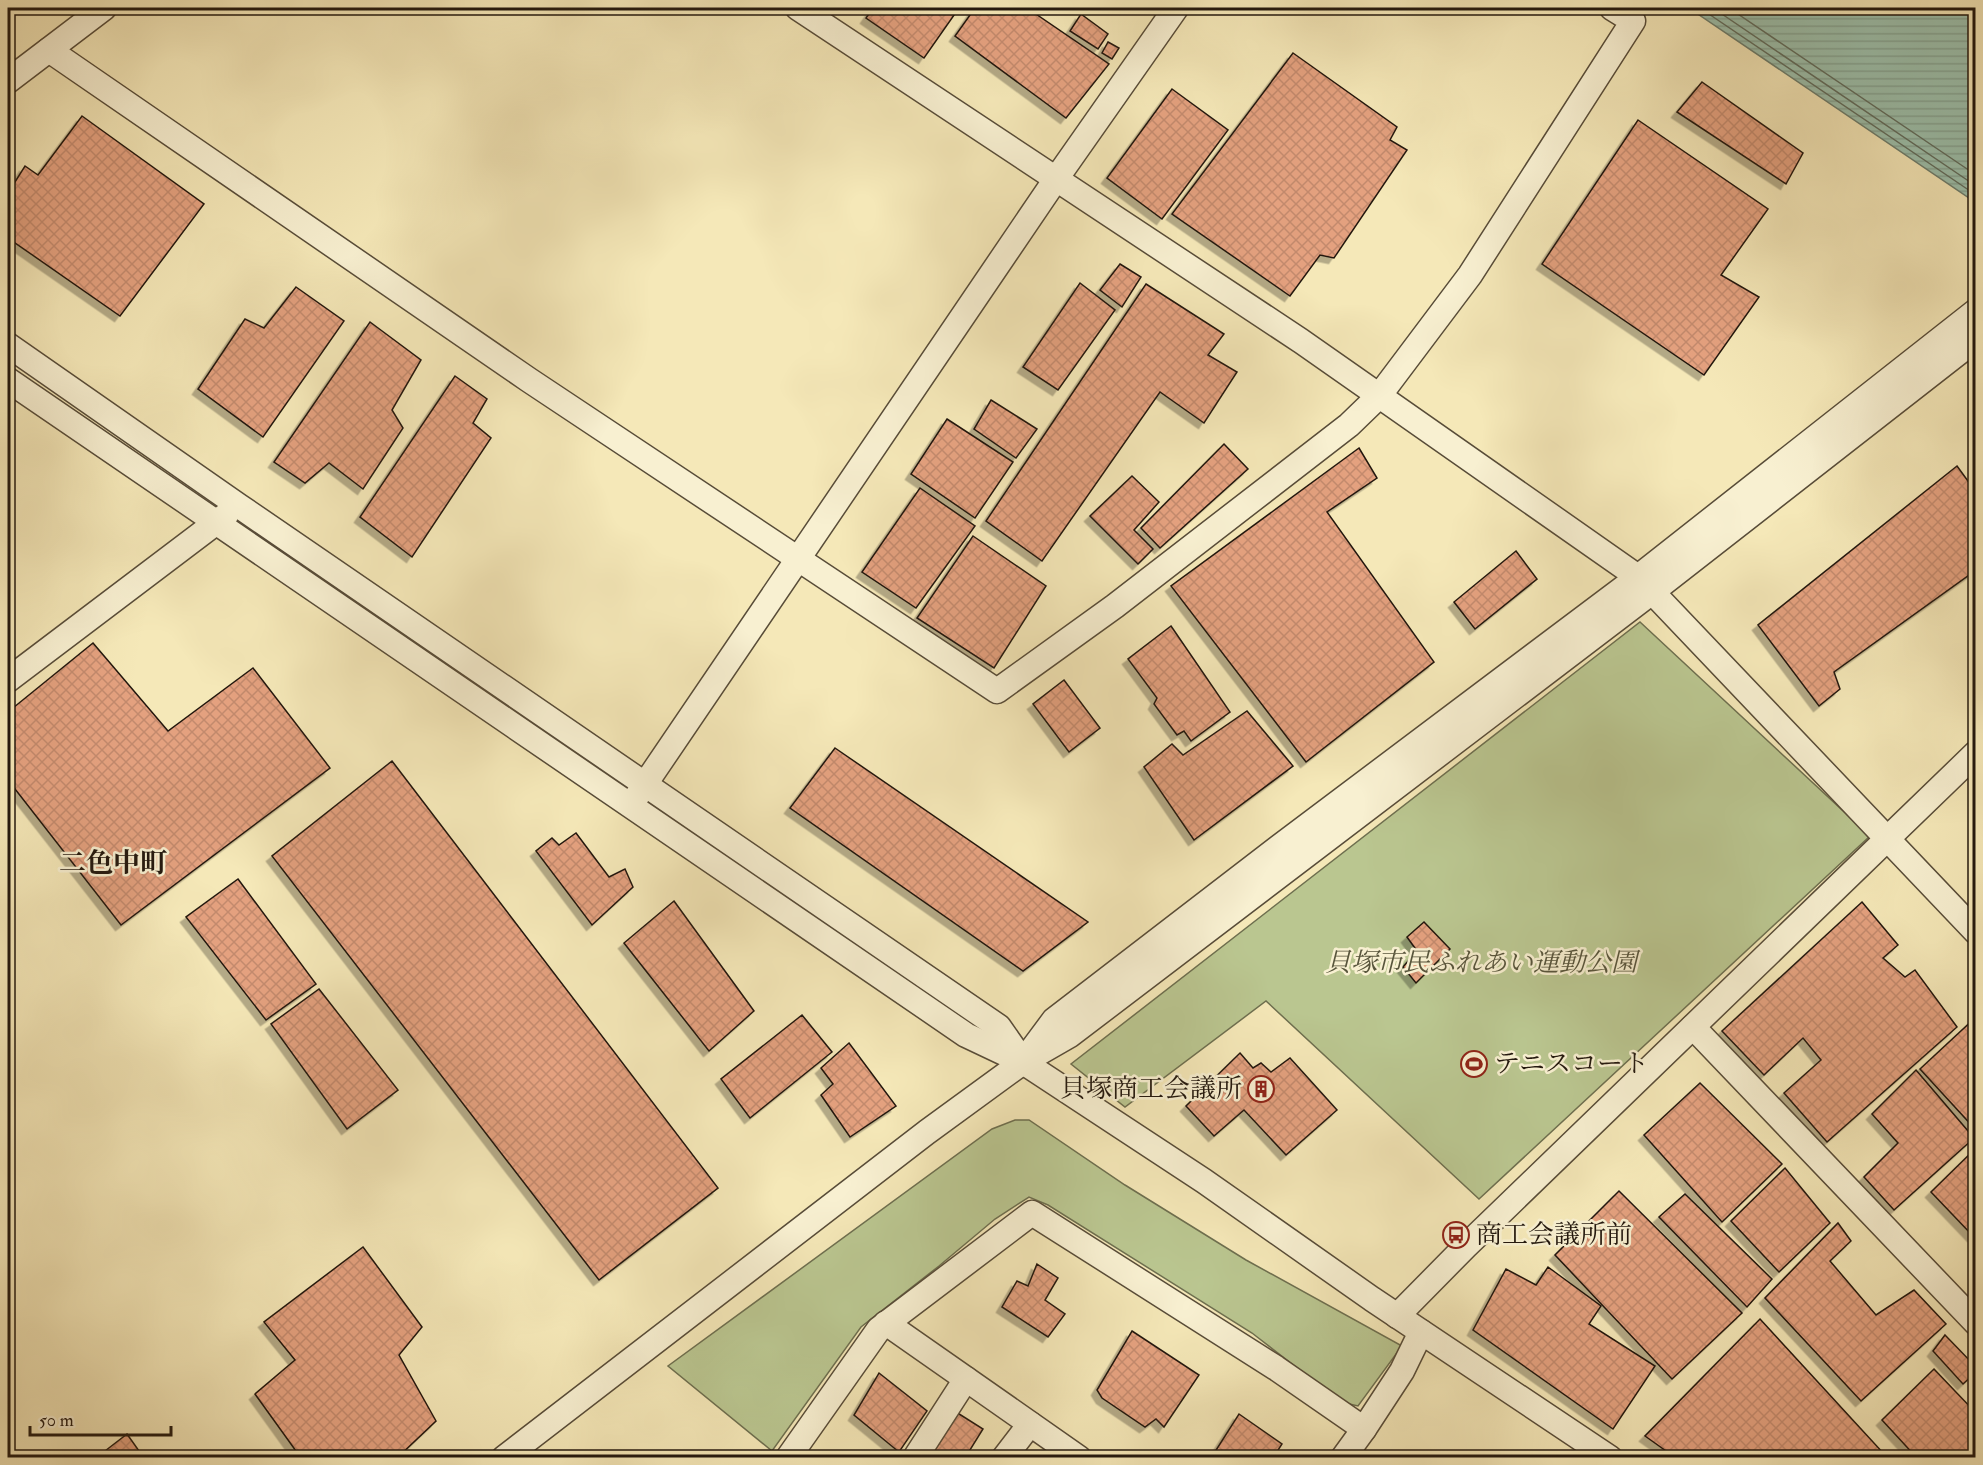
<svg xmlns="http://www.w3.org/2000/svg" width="1983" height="1465" font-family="'IM FELL Double Pica','Noto Serif JP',serif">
	<defs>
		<pattern id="water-rules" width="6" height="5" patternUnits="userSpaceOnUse" patternTransform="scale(1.5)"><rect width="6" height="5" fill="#9cc0ac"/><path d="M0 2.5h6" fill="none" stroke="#86a493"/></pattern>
		<pattern id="building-cross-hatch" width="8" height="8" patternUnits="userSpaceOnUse" patternTransform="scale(1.5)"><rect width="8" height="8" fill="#e4a17f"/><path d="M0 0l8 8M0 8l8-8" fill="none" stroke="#c38a6d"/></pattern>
		<filter id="shadow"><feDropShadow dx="-5.5" dy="5.5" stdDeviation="0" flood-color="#0004"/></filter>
	</defs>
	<rect width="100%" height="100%" fill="#f5e8b8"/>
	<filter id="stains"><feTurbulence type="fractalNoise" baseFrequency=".00333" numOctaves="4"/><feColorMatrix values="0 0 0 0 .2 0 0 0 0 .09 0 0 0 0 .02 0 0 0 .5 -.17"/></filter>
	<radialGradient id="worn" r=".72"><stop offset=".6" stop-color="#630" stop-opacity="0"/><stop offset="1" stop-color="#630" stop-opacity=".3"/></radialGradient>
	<g fill="#bac690" stroke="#6e6f4f" stroke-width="1.5">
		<path d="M 1640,622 L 1870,836 L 1479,1199 L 1266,1001 L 1125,1107 L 1071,1064 Z"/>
		<path d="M 1015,1120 L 1029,1120 L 1125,1185 L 1246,1260 L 1402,1346 L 1358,1406 L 1341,1402 L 1252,1333 L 1048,1205 L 1029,1197 L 995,1219 L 939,1266 L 861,1327 L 772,1451 L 668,1366 L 992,1129 Z"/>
	</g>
	<path fill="url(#water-rules)" stroke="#6c7d6d" stroke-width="1.5" d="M 1689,8 L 1975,8 L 1975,202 Z"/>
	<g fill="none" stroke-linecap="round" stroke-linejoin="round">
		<g stroke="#606c5d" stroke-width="1.5">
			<path d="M 1700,8 L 1976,195"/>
			<path d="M 1713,8 L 1976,186"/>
			<path d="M 1729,8 L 1976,175"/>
		</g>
	</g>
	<g fill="url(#building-cross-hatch)" stroke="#23180e" stroke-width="1.5" filter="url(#shadow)">
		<path d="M 873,8 L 959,8 L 924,58 L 866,18 Z"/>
		<path d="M 975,8 L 1027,8 L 1109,64 L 1066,118 L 955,36 Z"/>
		<path d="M 1081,14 L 1108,34 L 1098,49 L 1070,31 Z"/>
		<path d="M 1108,42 L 1119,48 L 1112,59 L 1102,53 Z"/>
		<path d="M 1293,53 L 1397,127 L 1390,140 L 1407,150 L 1334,258 L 1320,255 L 1290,296 L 1172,214 Z"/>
		<path d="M 1702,82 L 1803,153 L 1786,184 L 1677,112 Z"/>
		<path d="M 1172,89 L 1228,130 L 1162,219 L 1107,178 Z"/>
		<path d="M 82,116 L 204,204 L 120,316 L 8,238 L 8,193 L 25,166 L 38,175 Z"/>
		<path d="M 1638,120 L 1768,209 L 1721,275 L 1759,297 L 1704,375 L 1542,264 Z"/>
		<path d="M 1120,264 L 1141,277 L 1122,307 L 1100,290 Z"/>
		<path d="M 1080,283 L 1115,310 L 1058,390 L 1023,367 Z"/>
		<path d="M 1146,284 L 1224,334 L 1208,355 L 1237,372 L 1204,423 L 1160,392 L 1042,561 L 986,521 Z"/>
		<path d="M 296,287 L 344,321 L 263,437 L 198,389 L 245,319 L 264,328 Z"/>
		<path d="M 370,322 L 421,360 L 392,410 L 403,428 L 363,489 L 329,463 L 305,483 L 274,462 Z"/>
		<path d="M 455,376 L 487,399 L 473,423 L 491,438 L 412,557 L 360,517 Z"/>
		<path d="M 991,400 L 1037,429 L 1016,458 L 974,429 Z"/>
		<path d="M 947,419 L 1013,462 L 975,518 L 911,474 Z"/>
		<path d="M 1224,444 L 1248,469 L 1160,548 L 1141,528 Z"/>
		<path d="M 1359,448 L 1377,478 L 1327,512 L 1434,662 L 1306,762 L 1171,586 Z"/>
		<path d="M 1957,466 L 1976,492 L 1976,570 L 1834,672 L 1840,689 L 1819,706 L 1758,625 Z"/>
		<path d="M 1132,476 L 1159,502 L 1134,530 L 1153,549 L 1138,564 L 1090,516 Z"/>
		<path d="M 920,488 L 975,526 L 916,608 L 862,572 Z"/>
		<path d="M 973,536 L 1046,586 L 994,668 L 917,618 Z"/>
		<path d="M 1516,551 L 1537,579 L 1475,629 L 1454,602 Z"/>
		<path d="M 1171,626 L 1230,712 L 1191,741 L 1184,731 L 1177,735 L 1154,704 L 1157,698 L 1128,659 Z"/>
		<path d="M 93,643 L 168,731 L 253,668 L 330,768 L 121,925 L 8,780 L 8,712 Z"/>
		<path d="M 1064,680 L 1100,728 L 1069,752 L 1033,704 Z"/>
		<path d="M 1247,711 L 1293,766 L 1194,840 L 1144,767 L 1172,744 L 1183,755 Z"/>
		<path d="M 835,748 L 1088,922 L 1023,971 L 790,808 Z"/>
		<path d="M 392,761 L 718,1188 L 599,1280 L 272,856 Z"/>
		<path d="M 576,833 L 609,877 L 625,869 L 633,887 L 592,925 L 536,851 L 552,838 L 559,845 Z"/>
		<path d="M 238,879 L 316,984 L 266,1020 L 186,917 Z"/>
		<path d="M 674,901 L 754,1011 L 709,1051 L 624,943 Z"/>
		<path d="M 1862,902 L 1898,945 L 1883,958 L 1905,977 L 1915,970 L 1957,1027 L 1827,1142 L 1784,1093 L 1821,1060 L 1803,1038 L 1764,1075 L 1722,1031 Z"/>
		<path d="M 1424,922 L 1450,949 L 1416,983 L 1403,967 L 1417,951 L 1407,937 Z"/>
		<path d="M 319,989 L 398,1090 L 347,1129 L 271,1024 Z"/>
		<path d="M 802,1015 L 832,1052 L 750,1118 L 721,1079 Z"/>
		<path d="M 1976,1017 L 1976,1130 L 1920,1069 Z"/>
		<path d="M 849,1043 L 896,1106 L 850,1137 L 821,1095 L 833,1084 L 821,1068 Z"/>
		<path d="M 1240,1053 L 1253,1068 L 1261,1063 L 1271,1072 L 1290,1058 L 1337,1110 L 1286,1155 L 1244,1110 L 1214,1136 L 1186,1106 Z"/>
		<path d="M 1916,1070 L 1974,1138 L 1894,1210 L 1864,1177 L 1898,1143 L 1872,1114 Z"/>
		<path d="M 1700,1083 L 1782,1164 L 1722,1222 L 1644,1135 Z"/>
		<path d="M 1976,1148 L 1976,1234 L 1973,1236 L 1931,1192 Z"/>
		<path d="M 1785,1168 L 1830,1223 L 1779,1272 L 1731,1221 Z"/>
		<path d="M 1619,1191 L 1742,1313 L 1672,1379 L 1555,1255 Z"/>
		<path d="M 1685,1194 L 1772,1279 L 1747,1307 L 1659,1217 Z"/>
		<path d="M 1838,1223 L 1851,1241 L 1830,1261 L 1876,1315 L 1914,1290 L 1946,1324 L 1861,1401 L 1765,1298 Z"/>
		<path d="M 363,1247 L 422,1327 L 399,1355 L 436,1421 L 397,1458 L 301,1458 L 255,1394 L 295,1360 L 264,1322 Z"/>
		<path d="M 1037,1264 L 1058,1278 L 1045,1300 L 1065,1314 L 1048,1337 L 1002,1307 L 1017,1281 L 1028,1286 Z"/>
		<path d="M 1548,1267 L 1601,1306 L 1589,1324 L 1655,1366 L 1613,1429 L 1473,1330 L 1506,1269 L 1536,1285 Z"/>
		<path d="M 1760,1319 L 1885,1455 L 1883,1458 L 1676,1458 L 1645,1436 Z"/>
		<path d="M 1132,1331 L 1199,1375 L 1164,1427 L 1156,1419 L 1145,1427 L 1102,1398 L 1097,1390 Z"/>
		<path d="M 1945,1335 L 1976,1367 L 1976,1372 L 1963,1384 L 1933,1351 Z"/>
		<path d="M 1934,1369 L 1976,1413 L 1976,1458 L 1917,1458 L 1882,1420 Z"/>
		<path d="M 879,1373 L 927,1411 L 899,1452 L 854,1415 Z"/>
		<path d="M 956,1412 L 983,1429 L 965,1458 L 927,1458 Z"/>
		<path d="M 1239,1414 L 1282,1444 L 1273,1458 L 1211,1458 Z"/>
		<path d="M 127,1434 L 144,1458 L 96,1458 Z"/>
	</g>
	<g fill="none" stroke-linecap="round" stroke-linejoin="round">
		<defs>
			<g id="minor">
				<path d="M 798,8 L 1301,341 L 1638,577 L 1976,932"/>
				<path d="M 49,50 L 529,380 L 997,691 L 1115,606 L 1349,425 L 1379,396 L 1470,275 L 1633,21 L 1612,8"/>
				<path d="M 8,81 L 104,8"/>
				<path d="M 8,345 L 239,506 L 999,1027 L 1022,1060"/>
				<path d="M 8,380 L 966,1035 L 1023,1062 L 1204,1181 L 1372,1299 L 1610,1458"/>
				<path d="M 8,680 L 226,515"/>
				<path d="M 637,796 L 1056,179 L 1176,8"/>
				<path d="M 1693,1027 L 1976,1323"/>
				<path d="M 1028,1055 L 1054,1020 L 1279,847 L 1638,577 L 1976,311"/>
				<path d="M 1397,1316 L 1466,1246 L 1976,753"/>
				<path d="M 886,1323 L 1079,1458"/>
				<path d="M 504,1458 L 927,1132 L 1023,1062 L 1070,1035 L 1652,592 L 1976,339"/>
				<path d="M 788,1458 L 879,1329 L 1032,1213 L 1276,1368 L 1364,1429 L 1402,1371 L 1421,1332"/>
				<path d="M 915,1458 L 966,1379"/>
				<path d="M 1004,1458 L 1030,1424"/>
				<path d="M 1343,1458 L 1364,1429"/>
			</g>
		</defs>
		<use href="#minor" stroke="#584c38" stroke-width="27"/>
		<use href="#minor" stroke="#f8f0d1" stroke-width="24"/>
	</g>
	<defs>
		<symbol id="stadium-ring" viewBox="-11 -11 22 22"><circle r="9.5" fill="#f8f0d1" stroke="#8f2418" stroke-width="1.5"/><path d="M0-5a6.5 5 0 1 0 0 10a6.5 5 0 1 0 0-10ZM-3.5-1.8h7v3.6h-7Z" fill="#8f2418"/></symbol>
		<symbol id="building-ring" viewBox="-11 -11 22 22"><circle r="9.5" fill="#f8f0d1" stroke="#8f2418" stroke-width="1.5"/><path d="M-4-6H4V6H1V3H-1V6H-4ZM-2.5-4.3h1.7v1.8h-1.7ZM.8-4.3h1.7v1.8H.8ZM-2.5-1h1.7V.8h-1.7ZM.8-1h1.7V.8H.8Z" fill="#8f2418"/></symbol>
		<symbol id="bus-ring" viewBox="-11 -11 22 22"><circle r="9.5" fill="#f8f0d1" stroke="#8f2418" stroke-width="1.5"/><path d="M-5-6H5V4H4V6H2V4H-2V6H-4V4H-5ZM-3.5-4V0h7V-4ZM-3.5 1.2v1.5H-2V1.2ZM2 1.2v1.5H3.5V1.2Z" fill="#8f2418"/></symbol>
	</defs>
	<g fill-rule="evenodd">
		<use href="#stadium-ring" x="1459" y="1049" width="30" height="30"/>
		<use href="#building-ring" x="1246" y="1074" width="30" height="30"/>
		<use href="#bus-ring" x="1441" y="1220" width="30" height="30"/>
	</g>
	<g text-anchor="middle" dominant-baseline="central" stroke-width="5" stroke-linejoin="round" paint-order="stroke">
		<g font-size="26" font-style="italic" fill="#58553c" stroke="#f8f0d1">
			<text x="1481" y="963">貝塚市民ふれあい運動公園</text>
		</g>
		<g font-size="26" fill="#23180e" stroke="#f8f0d1" text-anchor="start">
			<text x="1494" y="1064">テニスコート</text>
			<text x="1242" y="1089" text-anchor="end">貝塚商工会議所</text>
			<text x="1476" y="1235">商工会議所前</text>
		</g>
		<g font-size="27" font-weight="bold" fill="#23180e" stroke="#f8f0d1">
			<text x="113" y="863">二色中町</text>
		</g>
	</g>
	<rect width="1983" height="1465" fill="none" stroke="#f5e8b8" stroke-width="30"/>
	<rect x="9" y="9" width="1965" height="1447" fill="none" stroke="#23180e" stroke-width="3"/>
	<rect x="15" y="15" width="1953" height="1435" fill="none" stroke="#23180e" stroke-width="1.5"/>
	<path d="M30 1426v9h141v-9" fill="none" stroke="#23180e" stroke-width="3"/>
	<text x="39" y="1426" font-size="18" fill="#23180e" stroke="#f8f0d1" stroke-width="4.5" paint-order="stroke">50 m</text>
	<rect width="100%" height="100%" filter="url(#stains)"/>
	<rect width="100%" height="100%" fill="url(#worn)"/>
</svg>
